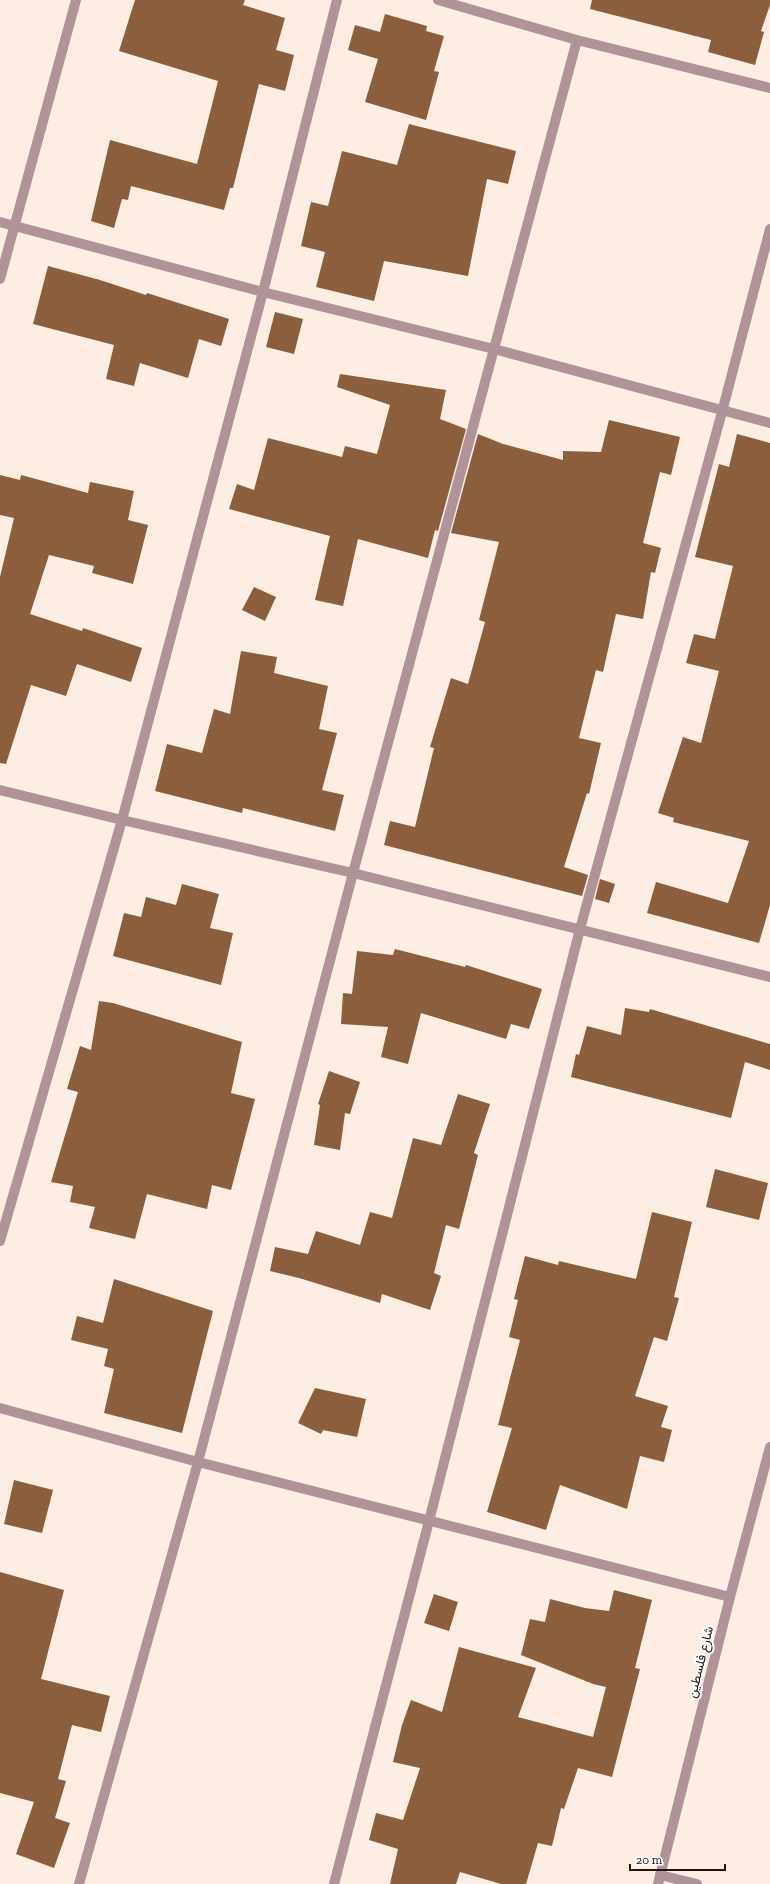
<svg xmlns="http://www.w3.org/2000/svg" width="770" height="1884" font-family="'Zilla Slab',Vazirmatn,serif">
	<rect width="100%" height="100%" fill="#fdede2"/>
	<g fill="#8b5e3e">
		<path d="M 135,0 L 245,0 L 243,5 L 285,18 L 276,50 L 294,55 L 285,91 L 259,84 L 233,188 L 230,188 L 224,210 L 131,186 L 128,200 L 122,199 L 114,228 L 91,221 L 110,140 L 197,164 L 218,81 L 119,51 Z"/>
		<path d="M 592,0 L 770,0 L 770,5 L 761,31 L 764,32 L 755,65 L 708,52 L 711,40 L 590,9 Z"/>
		<path d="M 385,14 L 427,26 L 426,31 L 444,36 L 434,71 L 439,72 L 426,120 L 365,102 L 378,59 L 348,50 L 355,25 L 380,32 Z"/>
		<path d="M 409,124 L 516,151 L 508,184 L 487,179 L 468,276 L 384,261 L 374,301 L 316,287 L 325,252 L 301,246 L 311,202 L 328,206 L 342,151 L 397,165 Z"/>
		<path d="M 48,266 L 100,280 L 146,295 L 147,293 L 229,319 L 221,346 L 199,339 L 188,378 L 140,363 L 134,386 L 106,379 L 114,345 L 33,324 Z"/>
		<path d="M 275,312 L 303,319 L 294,354 L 266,347 Z"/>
		<path d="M 340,374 L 446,390 L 440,419 L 466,429 L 438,531 L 435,530 L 428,558 L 358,539 L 343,606 L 315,600 L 330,536 L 229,509 L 237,484 L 254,490 L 268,438 L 342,457 L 345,446 L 377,454 L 390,405 L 337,387 Z"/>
		<path d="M 609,420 L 680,437 L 671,475 L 660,472 L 643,543 L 661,548 L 655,573 L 651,572 L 643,619 L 616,614 L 603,672 L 596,670 L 579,738 L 601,743 L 589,794 L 587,793 L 564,867 L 588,875 L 582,896 L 384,845 L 390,821 L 415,827 L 434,748 L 430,747 L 451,678 L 468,684 L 485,622 L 479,620 L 499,542 L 451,533 L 478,434 L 503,444 L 563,460 L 563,451 L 601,452 Z"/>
		<path d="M 737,434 L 770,443 L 770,905 L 759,943 L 647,913 L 656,882 L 728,903 L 749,841 L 673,822 L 674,818 L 658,813 L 683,737 L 701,743 L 719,671 L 686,663 L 694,634 L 715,639 L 733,566 L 695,557 L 719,464 L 729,467 Z"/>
		<path d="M 0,475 L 20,480 L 21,475 L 88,493 L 90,482 L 134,491 L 128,520 L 148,525 L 133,584 L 92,573 L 94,566 L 49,555 L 30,614 L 82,631 L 83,628 L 142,648 L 131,682 L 77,664 L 66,696 L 31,685 L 6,764 L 0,763 L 0,577 L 14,518 L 0,515 Z"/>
		<path d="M 254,587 L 276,597 L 265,621 L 242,610 Z"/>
		<path d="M 241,651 L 277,657 L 274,673 L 328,686 L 319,729 L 337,733 L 322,790 L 344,795 L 335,831 L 243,808 L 242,813 L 155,791 L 167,744 L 202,753 L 214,709 L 230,714 Z"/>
		<path d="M 600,879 L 615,884 L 609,903 L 595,899 Z"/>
		<path d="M 182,884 L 219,894 L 210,928 L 233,933 L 221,985 L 113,956 L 124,913 L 141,917 L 146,897 L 176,905 Z"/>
		<path d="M 395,949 L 465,967 L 466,965 L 542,989 L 529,1029 L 511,1024 L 506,1039 L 421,1013 L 408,1064 L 381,1057 L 388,1027 L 341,1024 L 343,993 L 352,994 L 357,951 L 393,955 Z"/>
		<path d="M 99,1001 L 113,1003 L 242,1042 L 231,1093 L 255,1099 L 231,1190 L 212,1185 L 207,1209 L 147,1194 L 135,1239 L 89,1228 L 95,1207 L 70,1202 L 73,1186 L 51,1182 L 78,1092 L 67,1089 L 80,1046 L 91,1050 Z"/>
		<path d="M 625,1008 L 649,1012 L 650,1009 L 770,1044 L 770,1070 L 745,1062 L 731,1118 L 571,1077 L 576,1054 L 579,1055 L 587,1026 L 621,1035 Z"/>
		<path d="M 329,1071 L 360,1082 L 350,1114 L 345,1113 L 340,1150 L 314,1145 L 320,1105 L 318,1104 Z"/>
		<path d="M 458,1094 L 490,1104 L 474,1153 L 478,1155 L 459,1229 L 446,1225 L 434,1273 L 441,1276 L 430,1310 L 382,1294 L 380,1303 L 299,1278 L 270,1271 L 275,1247 L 308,1254 L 316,1231 L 360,1245 L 370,1212 L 392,1218 L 413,1138 L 441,1145 Z"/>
		<path d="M 715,1169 L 768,1183 L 759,1220 L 706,1207 Z"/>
		<path d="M 652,1212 L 692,1222 L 674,1297 L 679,1298 L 667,1341 L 654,1337 L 635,1396 L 668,1406 L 661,1427 L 672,1430 L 664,1462 L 640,1456 L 627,1509 L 560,1485 L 546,1530 L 487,1512 L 512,1428 L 498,1425 L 520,1340 L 509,1337 L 518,1300 L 514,1299 L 525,1256 L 558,1265 L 559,1261 L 636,1279 Z"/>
		<path d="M 114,1279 L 213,1311 L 182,1433 L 104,1413 L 114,1369 L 104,1366 L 108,1349 L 71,1340 L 77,1316 L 103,1323 Z"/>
		<path d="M 315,1388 L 366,1399 L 357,1437 L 323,1430 L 321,1434 L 298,1423 Z"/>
		<path d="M 14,1480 L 53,1490 L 42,1533 L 4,1524 Z"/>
		<path d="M 0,1572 L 64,1590 L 41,1679 L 110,1696 L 101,1732 L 72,1725 L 58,1779 L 66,1781 L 55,1818 L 70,1823 L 54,1868 L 16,1854 L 34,1802 L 0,1793 Z"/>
		<path d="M 614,1590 L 652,1600 L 635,1668 L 640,1669 L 612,1777 L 578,1768 L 564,1809 L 561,1808 L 552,1846 L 538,1843 L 526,1884 L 501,1884 L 460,1872 L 456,1884 L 390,1884 L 398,1849 L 369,1840 L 376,1813 L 403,1820 L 420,1768 L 393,1762 L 402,1725 L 411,1700 L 442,1712 L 459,1647 L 536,1668 L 518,1717 L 593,1737 L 606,1687 L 593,1684 L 521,1655 L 530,1619 L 545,1622 L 550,1599 L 585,1608 L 609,1611 Z"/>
		<path d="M 434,1594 L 458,1602 L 449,1631 L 424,1623 Z"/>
	</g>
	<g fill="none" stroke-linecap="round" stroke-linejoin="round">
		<g stroke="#af9398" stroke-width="10">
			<path d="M 438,0 L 577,40 L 770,88"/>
			<path d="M 0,222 L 263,292 L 494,349 L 770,423"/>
			<path d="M 0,279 L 76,0"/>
			<path d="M 0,790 L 122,820 L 353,873 L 770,977"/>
			<path d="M 0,1241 L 122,820 L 263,292 L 337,0"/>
			<path d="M 0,1408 L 198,1462 L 730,1597"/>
			<path d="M 660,1875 L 697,1884"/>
			<path d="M 79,1884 L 198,1462 L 353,873 L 577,40"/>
			<path d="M 334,1884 L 429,1521 L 580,929 L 722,412 L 770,229"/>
		</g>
		<path stroke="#af9398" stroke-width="10" d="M 658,1884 L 730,1597 L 770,1447"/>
	</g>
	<g text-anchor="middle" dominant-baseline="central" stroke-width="4" stroke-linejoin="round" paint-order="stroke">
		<g font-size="13" fill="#1c1510" stroke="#fdfdfd">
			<text transform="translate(700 1662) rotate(-76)">شارع فلسطين</text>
		</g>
	</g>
	<path d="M630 1864v6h95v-6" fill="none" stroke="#1c1510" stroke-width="2"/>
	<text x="636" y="1864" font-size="12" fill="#1c1510" stroke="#fdfdfd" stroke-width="3" paint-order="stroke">20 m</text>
</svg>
